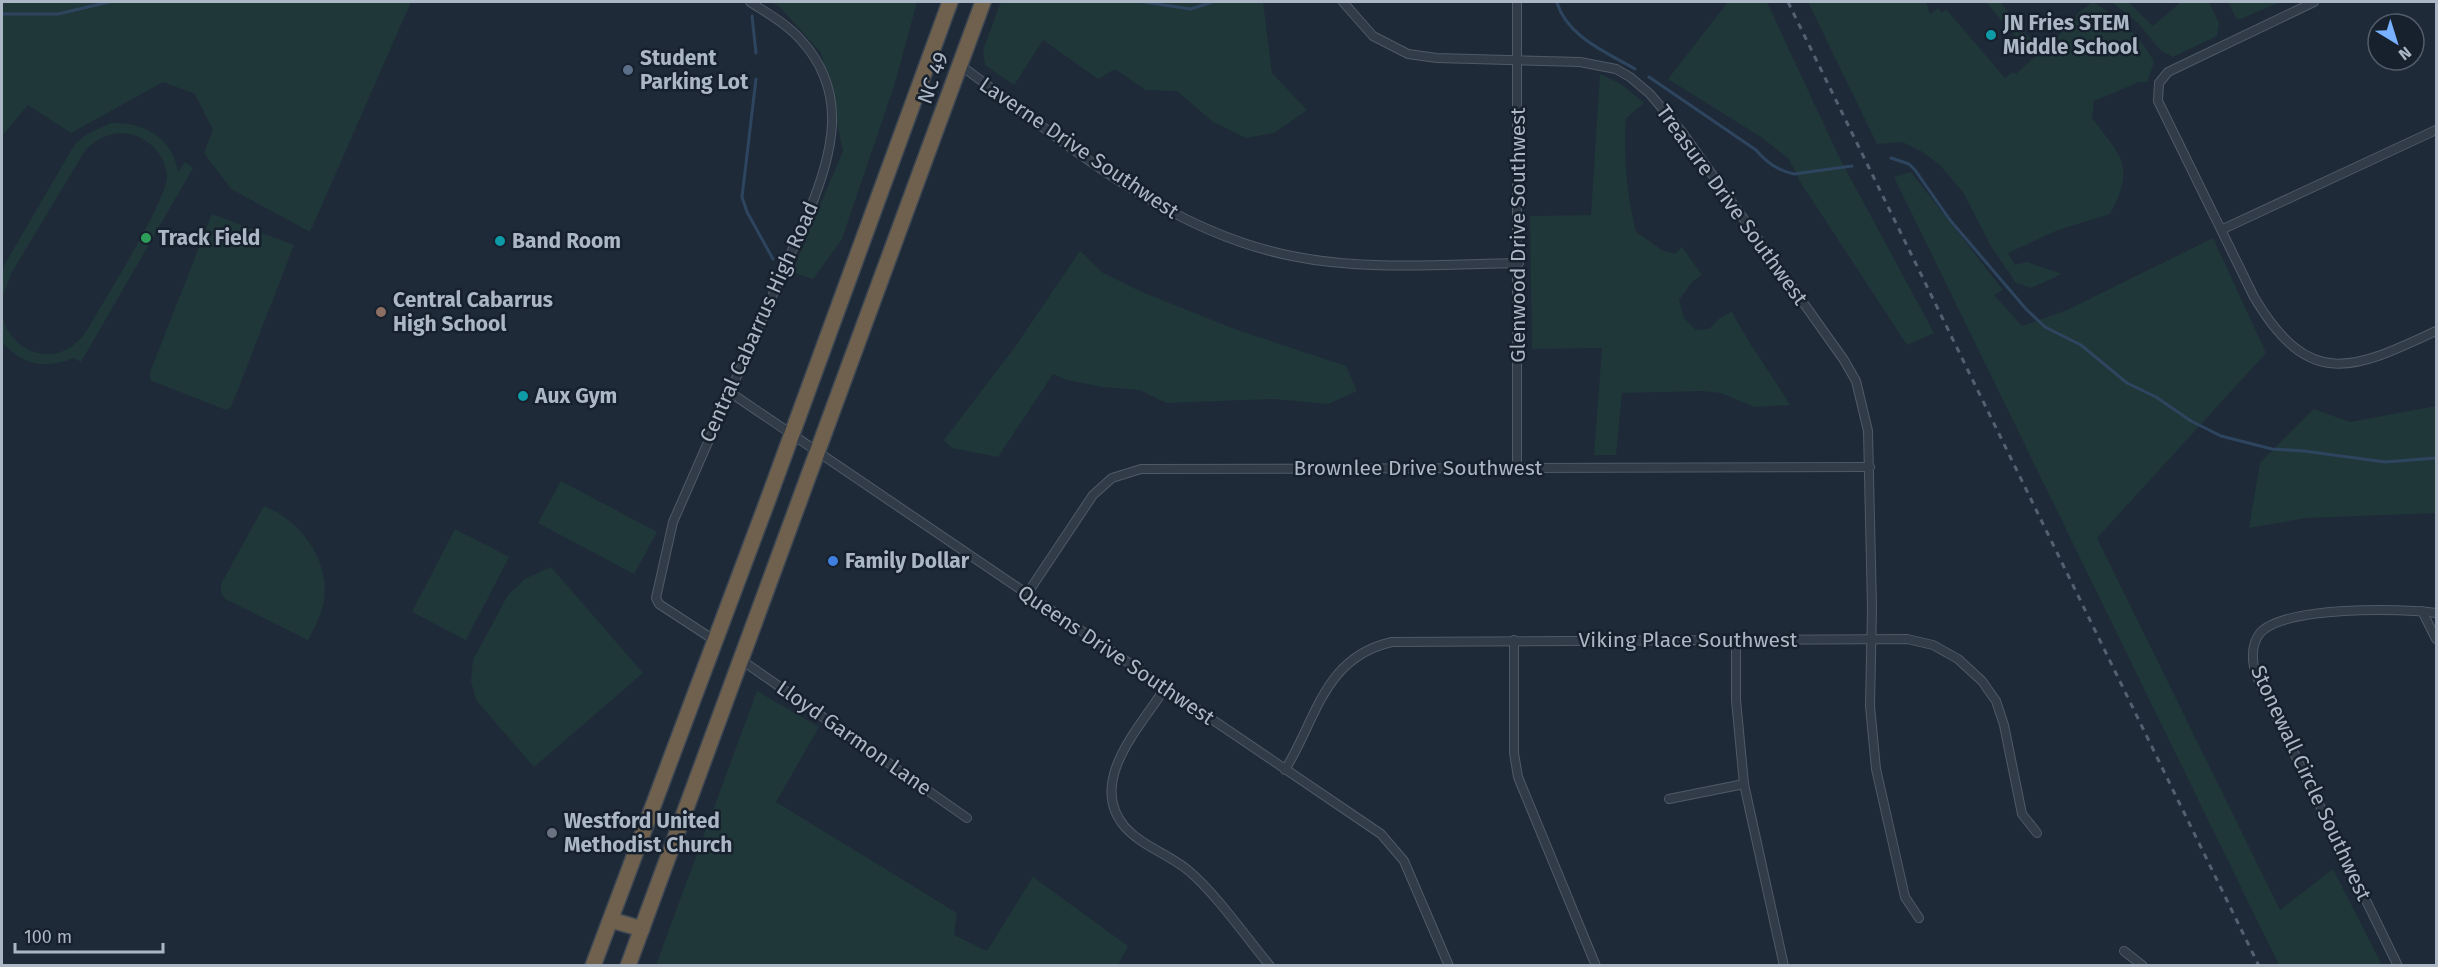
<svg xmlns="http://www.w3.org/2000/svg" width="2438" height="967" font-family="'Fira Sans',sans-serif">
	<rect width="100%" height="100%" fill="#1e2a38"/>
	<g fill="#203739">
		<path d="M 2,2 L 411,2 L 310,232 L 231,189 L 204,153 L 213,130 L 195,94 L 163,82 L 71,133 L 28,105 L 2,136 Z"/>
		<path d="M 771,2 L 917,2 L 895,83 L 842,239 L 813,279 L 792,272 L 843,151 L 821,53 L 781,8 Z"/>
		<path d="M 1001,2 L 1263,2 L 1272,73 L 1307,110 L 1274,133 L 1246,138 L 1213,122 L 1177,91 L 1146,90 L 1115,69 L 1098,79 L 1043,40 L 1014,85 L 985,65 L 983,50 Z"/>
		<path d="M 1728,2 L 1767,2 L 1839,157 L 1934,333 L 1907,345 L 1801,183 L 1789,159 L 1761,137 L 1668,79 Z"/>
		<path d="M 1808,2 L 1926,2 L 1930,14 L 1938,8 L 1942,13 L 1946,9 L 2005,78 L 2013,72 L 2016,74 L 2075,20 L 2078,13 L 2093,2 C 2111,12 2148,43 2154,63 L 2147,82 L 2139,82 L 2094,101 L 2092,118 C 2121,157 2136,165 2110,214 L 2058,230 L 2008,253 L 2015,265 L 2027,262 L 2062,274 L 2031,288 L 2016,283 L 1992,248 L 1963,192 L 1939,164 L 1921,151 L 1902,142 L 1877,144 Z"/>
		<path d="M 1986,2 L 2000,2 L 2038,48 L 2032,56 Z"/>
		<path d="M 2112,2 L 2128,2 L 2153,26 L 2181,2 L 2209,2 L 2219,23 L 2217,36 L 2173,57 L 2161,51 L 2138,23 Z"/>
		<path d="M 2228,2 L 2280,2 L 2241,19 L 2236,18 Z"/>
		<path d="M 1600,74 L 1621,84 L 1644,103 L 1626,118 C 1623,155 1627,196 1636,232 L 1662,250 L 1675,254 L 1682,247 L 1702,275 L 1692,282 L 1679,300 L 1684,318 L 1696,330 L 1709,329 L 1720,318 L 1732,312 C 1749,345 1771,373 1790,405 L 1754,407 L 1721,393 L 1702,391 L 1622,393 L 1616,455 L 1594,455 L 1602,348 L 1532,349 L 1530,216 L 1591,215 Z"/>
		<path d="M 111,123 C 144,122 172,137 178,172 L 185,162 L 193,168 L 81,362 L 74,358 C 45,369 23,366 2,342 L 2,314 C 8,349 49,368 77,342 C 82,338 86,332 89,327 C 104,301 167,200 167,177 C 166,158 153,142 136,136 C 116,129 101,136 86,149 L 12,272 L 2,298 L 2,269 L 75,144 L 87,134 Z"/>
		<path d="M 1911,172 L 2003,290 L 1994,295 L 2022,326 L 2067,310 L 2213,238 L 2266,353 L 2097,538 L 2280,910 L 2333,869 L 2382,965 L 2279,965 L 1894,177 Z"/>
		<path d="M 212,214 L 294,245 L 237,392 L 231,407 L 226,410 L 152,381 L 149,375 Z"/>
		<path d="M 1080,251 L 1103,273 L 1142,292 L 1237,330 L 1346,366 L 1357,391 L 1328,404 L 1273,399 L 1166,403 L 1140,390 L 1103,387 L 1067,380 L 1053,374 L 998,457 L 952,448 L 944,440 L 1015,347 Z"/>
		<path d="M 2436,406 L 2436,513 L 2306,518 L 2249,528 L 2260,463 L 2314,409 L 2350,422 Z"/>
		<path d="M 561,481 L 657,532 L 634,574 L 538,523 Z"/>
		<path d="M 264,506 C 300,520 330,560 324,601 C 321,615 315,627 308,640 L 225,599 L 221,592 L 221,584 Z"/>
		<path d="M 455,529 L 509,557 L 466,640 L 412,612 Z"/>
		<path d="M 551,567 L 643,673 L 534,767 L 476,700 L 471,681 L 473,660 L 508,595 L 525,579 Z"/>
		<path d="M 757,691 L 819,727 L 776,802 L 957,913 L 954,935 L 987,951 L 1033,877 L 1128,946 L 1118,965 L 656,965 Z"/>
	</g>
	<g fill="none" stroke-linecap="round" stroke-linejoin="round">
		<g stroke="#2e455f" stroke-width="3">
			<path d="M 1144,2 L 1191,9 L 1212,2"/>
			<path d="M 1557,3 C 1568,37 1606,52 1635,69"/>
			<path d="M 2,14 L 58,14 L 109,2"/>
			<path d="M 752,16 L 756,53"/>
			<path d="M 1649,77 L 1756,150 C 1766,162 1778,171 1794,174 L 1852,166"/>
			<path d="M 756,79 L 742,197 L 747,212 L 773,259"/>
			<path d="M 1891,158 L 1909,164 L 1915,170 L 1950,220 L 2026,309 L 2045,327 L 2081,345 L 2127,383 L 2156,397 L 2191,421 L 2221,436 L 2272,449 L 2304,451 L 2385,462 L 2436,458"/>
		</g>
		<defs>
			<g id="street">
				<path d="M 1343,2 L 1373,36 L 1408,54 L 1437,58 L 1580,62 L 1616,69 L 1630,77 L 1650,94 L 1682,132 L 1844,360 L 1856,381 L 1868,431 L 1872,608 L 1870,706 L 1876,769 L 1905,897 L 1919,918"/>
				<path d="M 2314,2 L 2168,72 L 2159,83 L 2158,101 L 2254,297 C 2309,390 2353,370 2436,331"/>
				<path d="M 960,65 C 1063,140 1164,231 1292,256 C 1365,271 1445,264 1519,263"/>
				<path d="M 2223,229 L 2436,130"/>
				<path d="M 728,391 L 1381,834 L 1404,861 L 1449,966"/>
				<path d="M 1517,468 L 1517,2"/>
				<path d="M 1027,594 L 1093,495 L 1112,478 L 1141,469 L 1870,467"/>
				<path d="M 2422,611 L 2436,639"/>
				<path d="M 714,640 L 659,604 L 656,598 L 673,522 L 809,212 C 832,153 850,94 801,40 C 787,24 767,13 750,2"/>
				<path d="M 1514,640 L 1514,753 L 1518,777 L 1596,966"/>
				<path d="M 1736,640 L 1736,700 L 1744,784 L 1784,966"/>
				<path d="M 740,659 L 967,818"/>
				<path d="M 1165,688 C 1141,726 1086,782 1125,827 C 1143,847 1169,854 1189,871 C 1217,895 1246,937 1270,966"/>
				<path d="M 1285,770 C 1317,718 1324,657 1392,642 L 1907,639 L 1933,645 L 1958,659 L 1982,681 L 1996,701 L 2004,725 L 2022,814 L 2037,833"/>
				<path d="M 1669,799 L 1744,784"/>
				<path d="M 2124,951 L 2143,966"/>
				<path d="M 2398,966 L 2257,677 C 2252,664 2250,646 2260,633 C 2284,606 2401,608 2436,613"/>
			</g>
			<g id="highway">
				<path d="M 611,920 L 642,929"/>
				<path d="M 593,966 L 766,505 L 950,2"/>
				<path d="M 628,966 L 983,2"/>
			</g>
		</defs>
		<use href="#street" stroke="#4f5a67" stroke-width="10"/>
		<use href="#highway" stroke="#3c4753" stroke-width="18"/>
		<use href="#street" stroke="#323c49" stroke-width="8"/>
		<use href="#highway" stroke="#6f614e" stroke-width="15"/>
		<path stroke="#536070" stroke-width="3" stroke-dasharray="6 6" stroke-linecap="butt" d="M 1788,2 L 2259,966"/>
	</g>
	<g fill="#0f9aa8" stroke="#17212d" stroke-width="2">
		<circle cx="1991" cy="35" r="6"/>
		<circle cx="500" cy="241" r="6"/>
		<circle cx="523" cy="396" r="6"/>
	</g>
	<circle fill="#5c6f8a" stroke="#17212d" stroke-width="2" cx="628" cy="70" r="6"/>
	<circle fill="#2e9e5b" stroke="#17212d" stroke-width="2" cx="146" cy="238" r="6"/>
	<circle fill="#8d6e63" stroke="#17212d" stroke-width="2" cx="381" cy="312" r="6"/>
	<circle fill="#3f7fe0" stroke="#17212d" stroke-width="2" cx="833" cy="561" r="6"/>
	<circle fill="#6b7280" stroke="#17212d" stroke-width="2" cx="552" cy="833" r="6"/>
	<g text-anchor="middle" dominant-baseline="central" stroke-width="5" stroke-linejoin="round" paint-order="stroke">
		<g font-size="21" font-weight="bold" fill="#acb7c6" stroke="#17212d" text-anchor="start">
			<text x="2003" y="23">JN Fries STEM<tspan x="2003" dy="24">Middle School</tspan></text>
			<text x="640" y="58">Student<tspan x="640" dy="24">Parking Lot</tspan></text>
			<text x="158" y="238">Track Field</text>
			<text x="512" y="241">Band Room</text>
			<text x="393" y="300">Central Cabarrus<tspan x="393" dy="24">High School</tspan></text>
			<text x="535" y="396">Aux Gym</text>
			<text x="845" y="561">Family Dollar</text>
			<text x="564" y="821">Westford United<tspan x="564" dy="24">Methodist Church</tspan></text>
		</g>
		<g font-size="21" fill="#acb7c6" stroke="#17212d">
			<text transform="translate(933 78) rotate(-70)">NC 49</text>
			<text transform="translate(1079 148) rotate(34)">Laverne Drive Southwest</text>
			<text transform="translate(1732 205) rotate(54)">Treasure Drive Southwest</text>
			<text transform="translate(1518 235) rotate(-90)">Glenwood Drive Southwest</text>
			<text transform="translate(759 322) rotate(-66)">Central Cabarrus High Road</text>
			<text x="1418" y="468">Brownlee Drive Southwest</text>
			<text x="1688" y="640">Viking Place Southwest</text>
			<text transform="translate(1116 655) rotate(34)">Queens Drive Southwest</text>
			<text transform="translate(854 738) rotate(35)">Lloyd Garmon Lane</text>
			<text transform="translate(2311 783) rotate(65)">Stonewall Circle Southwest</text>
		</g>
	</g>
	<rect width="2438" height="967" fill="none" stroke="#acb7c6" stroke-width="6"/>
	<g transform="translate(2396 42) rotate(142)"><circle r="28" fill="#17212d" stroke="#535d6a" stroke-width="1.5"/>
	<path d="M0-4.5L10 22L0 15L-10 22Z" fill="#77b1ff"/>
	<text y="-9" font-size="16" font-weight="bold" text-anchor="middle" fill="#acb7c6">N</text>
	</g>
	<path d="M15 943v9h148v-9" fill="none" stroke="#acb7c6" stroke-width="3"/>
	<text x="24" y="943" font-size="18" fill="#acb7c6" stroke="#17212d" stroke-width="4.5" paint-order="stroke">100 m</text>
</svg>
